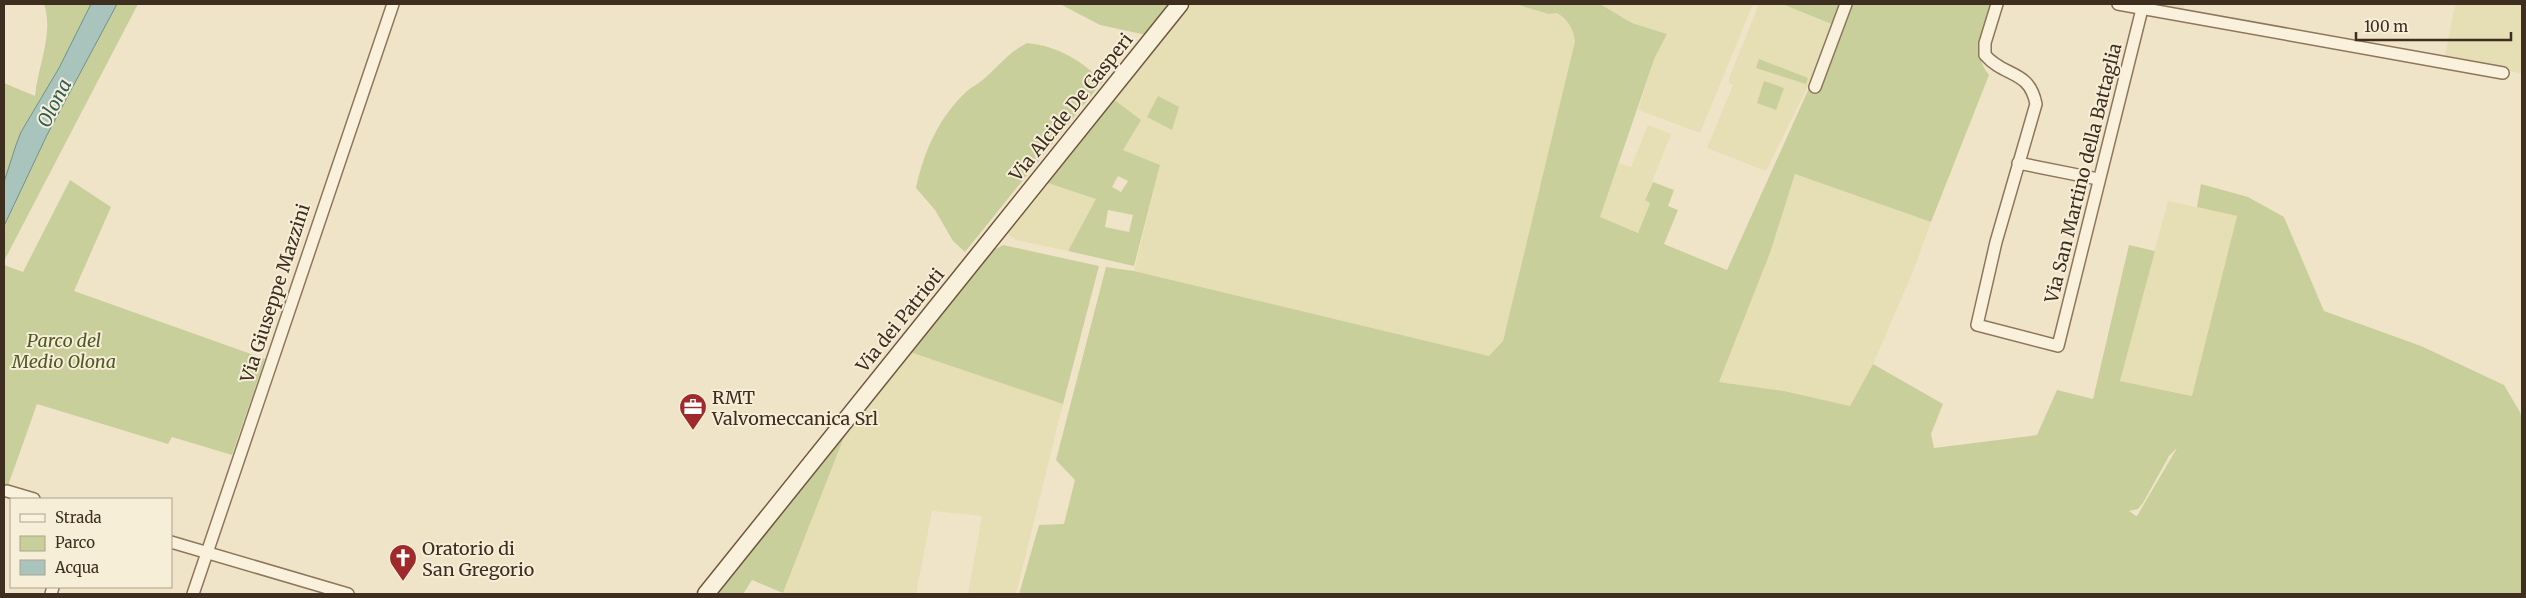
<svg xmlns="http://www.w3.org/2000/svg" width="2526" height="598" font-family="Merriweather,serif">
	<rect width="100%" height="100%" fill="#f0e4c8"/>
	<g fill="#e6deb5">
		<path d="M 1190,4 L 1515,4 L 1549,14 L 1557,13 L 1569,24 L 1574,31 L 1575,41 L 1503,341 L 1489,356 L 1134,271 L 1160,165 L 1123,150 L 1113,99 Z"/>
		<path d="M 1600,4 L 1753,4 L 1700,133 L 1638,110 L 1655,57 L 1667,34 L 1632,23 Z"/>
		<path d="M 1759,4 L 1782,4 L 1834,25 L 1814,74 L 1766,171 L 1707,148 L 1733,85 L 1729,83 L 1729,78 Z"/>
		<path d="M 2150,4 L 2185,4 L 2183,11 Z"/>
		<path d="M 2455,4 L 2522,4 L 2522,74 L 2445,56 Z"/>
		<path d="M 1648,125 L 1671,134 L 1645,200 L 1650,202 L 1638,233 L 1600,217 L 1619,163 L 1631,167 Z"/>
		<path d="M 1795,174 L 1931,222 L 1913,272 L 1873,364 L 1850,406 L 1784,391 L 1719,382 L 1770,253 Z"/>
		<path d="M 1045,182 L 1097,198 L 1068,251 L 1016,240 L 1008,234 L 1008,231 Z"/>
		<path d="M 2168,201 L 2237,216 L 2193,396 L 2120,381 Z"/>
		<path d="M 910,352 L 1063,404 L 1016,594 L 968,594 L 982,516 L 932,511 L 916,594 L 783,594 L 846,432 Z"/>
	</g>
	<g fill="#c9cf9b" fill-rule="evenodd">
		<path d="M 44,4 L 138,4 L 4,261 L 4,83 L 35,96 C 38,65 54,34 44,4 Z"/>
		<path d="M 1060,4 L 1172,4 L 1146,35 L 1100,25 Z"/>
		<path d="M 1515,4 L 1600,4 L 1632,23 L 1667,34 L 1655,57 L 1600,217 L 1638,233 L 1650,203 L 1645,200 L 1653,182 L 1674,190 L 1668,206 L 1678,210 L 1664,244 L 1727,270 L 1847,4 L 1993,4 C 1985,29 1970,52 1989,75 L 1931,222 L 1795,174 L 1770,253 L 1719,382 L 1784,391 L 1850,406 L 1873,364 L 1943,404 L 1931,434 L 1934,448 L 2037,435 L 2057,390 L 2093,399 L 2129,245 L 2155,251 L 2120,381 L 2192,396 L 2237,216 L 2197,207 L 2201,184 L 2248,197 L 2284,217 L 2324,311 L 2421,346 L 2504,385 L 2520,412 L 2522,420 L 2522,594 L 1019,594 L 1039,525 L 1064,524 L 1075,480 L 1056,460 L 1106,267 L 1134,271 L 1489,356 L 1503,341 L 1575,41 C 1573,28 1568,20 1557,13 L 1549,14 ZM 2177,448 L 2137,516 L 2136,516 L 2129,511 L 2138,509 L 2143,503 L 2169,456 Z"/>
		<path d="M 1782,4 L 1843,4 L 1834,25 Z"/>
		<path d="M 1027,43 C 1058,46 1080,60 1103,81 L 965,252 L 953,241 L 935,210 L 916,188 C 924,151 939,117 967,91 C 973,86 980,83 986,77 C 1001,64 1008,53 1027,43 Z"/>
		<path d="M 1759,59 L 1808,78 L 1806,84 L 1756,68 Z"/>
		<path d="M 1764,81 L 1784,88 L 1776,110 L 1757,103 Z"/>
		<path d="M 1158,96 L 1179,107 L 1172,130 L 1147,117 Z"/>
		<path d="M 1113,99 L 1141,120 L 1123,150 L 1160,165 L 1134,266 L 1068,251 L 1096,199 L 1045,182 ZM 1118,176 L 1128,181 L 1121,192 L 1112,187 ZM 1108,210 L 1133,215 L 1129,232 L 1105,227 Z"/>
		<path d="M 70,180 L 111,207 L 74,291 L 265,359 L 232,455 L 172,437 L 168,444 L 37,404 L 4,497 L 4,265 L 23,272 Z"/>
		<path d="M 1003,245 L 1099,266 L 1063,404 L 910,352 L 990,252 Z"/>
		<path d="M 846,432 L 783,593 L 752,580 L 743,594 L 714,594 Z"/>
	</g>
	<path fill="#a9c4bc" stroke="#6f938a" d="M 91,4 L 117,4 L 47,135 L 4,226 L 4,182 L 16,145 L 21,132 L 59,68 Z"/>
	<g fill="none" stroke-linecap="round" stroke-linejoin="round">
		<defs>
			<g id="street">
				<path d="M 1997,4 L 1985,43 L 1985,55 C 2005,78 2029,69 2036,104 L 1996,242 L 1977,325 L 2058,346 L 2142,9"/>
				<path d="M 2118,4 L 2503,73"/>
				<path d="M 1815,87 L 1846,4"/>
				<path d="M 2018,163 L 2098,179"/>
				<path d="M 7,491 L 34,499"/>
				<path d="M 171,542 L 348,594"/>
				<path d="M 51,594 L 53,587"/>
				<path d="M 193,594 L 393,4"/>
			</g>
			<path id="secondary" d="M 706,594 L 1180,4"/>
		</defs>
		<use href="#street" stroke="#8d765c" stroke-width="14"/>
		<use href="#secondary" stroke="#6f573f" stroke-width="19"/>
		<use href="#street" stroke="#faf1dc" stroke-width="11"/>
		<use href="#secondary" stroke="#faf1dc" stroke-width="16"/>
	</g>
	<defs>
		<symbol id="office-pin" viewBox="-11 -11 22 30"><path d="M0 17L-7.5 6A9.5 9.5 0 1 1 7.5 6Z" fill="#9e2a2b" stroke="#f7eed8"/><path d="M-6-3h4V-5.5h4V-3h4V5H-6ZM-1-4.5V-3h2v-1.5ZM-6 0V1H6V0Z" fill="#fff"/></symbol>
		<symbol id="church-pin" viewBox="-11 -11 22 30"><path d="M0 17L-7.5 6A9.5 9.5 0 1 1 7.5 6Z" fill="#9e2a2b" stroke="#f7eed8"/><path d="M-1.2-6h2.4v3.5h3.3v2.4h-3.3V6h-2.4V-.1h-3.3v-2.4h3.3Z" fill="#fff"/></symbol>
	</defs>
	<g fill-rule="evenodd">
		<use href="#office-pin" x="677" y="391" width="32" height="43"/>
		<use href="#church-pin" x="387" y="542" width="32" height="43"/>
	</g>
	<g text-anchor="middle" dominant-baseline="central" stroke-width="4" stroke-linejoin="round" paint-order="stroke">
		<g font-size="18" fill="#3d2e20" stroke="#f7eed8">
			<text transform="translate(1071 107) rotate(-51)">Via Alcide De Gasperi</text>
			<text transform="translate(2083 173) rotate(-76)">Via San Martino della Battaglia</text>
			<text transform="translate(275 293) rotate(-72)">Via Giuseppe Mazzini</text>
			<text transform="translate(900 320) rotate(-51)">Via dei Patrioti</text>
		</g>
		<g font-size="18" font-style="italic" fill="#4d5a26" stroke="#f7eed8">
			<text x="64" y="340">Parco del<tspan x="64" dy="21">Medio Olona</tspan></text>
		</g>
		<g font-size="18" fill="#3d2e20" stroke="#f7eed8" text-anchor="start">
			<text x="712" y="397">RMT<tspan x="712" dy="21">Valvomeccanica Srl</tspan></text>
			<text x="422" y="548">Oratorio di<tspan x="422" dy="21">San Gregorio</tspan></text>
		</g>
		<g font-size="19" font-style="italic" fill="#2f5d5a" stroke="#f7eed8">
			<text transform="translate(54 103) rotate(-63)">Olona</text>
		</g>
	</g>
	<rect width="2526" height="598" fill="none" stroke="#3d2e20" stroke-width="10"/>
	<rect x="10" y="498" width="162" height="90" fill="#f7eed8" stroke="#ada18e"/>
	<rect x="20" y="514" width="25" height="8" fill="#faf1dc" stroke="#ada18e"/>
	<text x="55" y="523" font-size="15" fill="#3d2e20">Strada</text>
	<rect x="20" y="536" width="25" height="15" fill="#c9cf9b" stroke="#ada18e"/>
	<text x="55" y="548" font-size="15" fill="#3d2e20">Parco</text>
	<rect x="20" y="560" width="25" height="15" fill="#a9c4bc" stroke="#ada18e"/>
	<text x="55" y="573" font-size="15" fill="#3d2e20">Acqua</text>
	<path d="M2356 32v8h155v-8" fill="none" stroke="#3d2e20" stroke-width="2.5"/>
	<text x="2364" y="32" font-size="15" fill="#3d2e20" stroke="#f7eed8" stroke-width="4" paint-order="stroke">100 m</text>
</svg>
